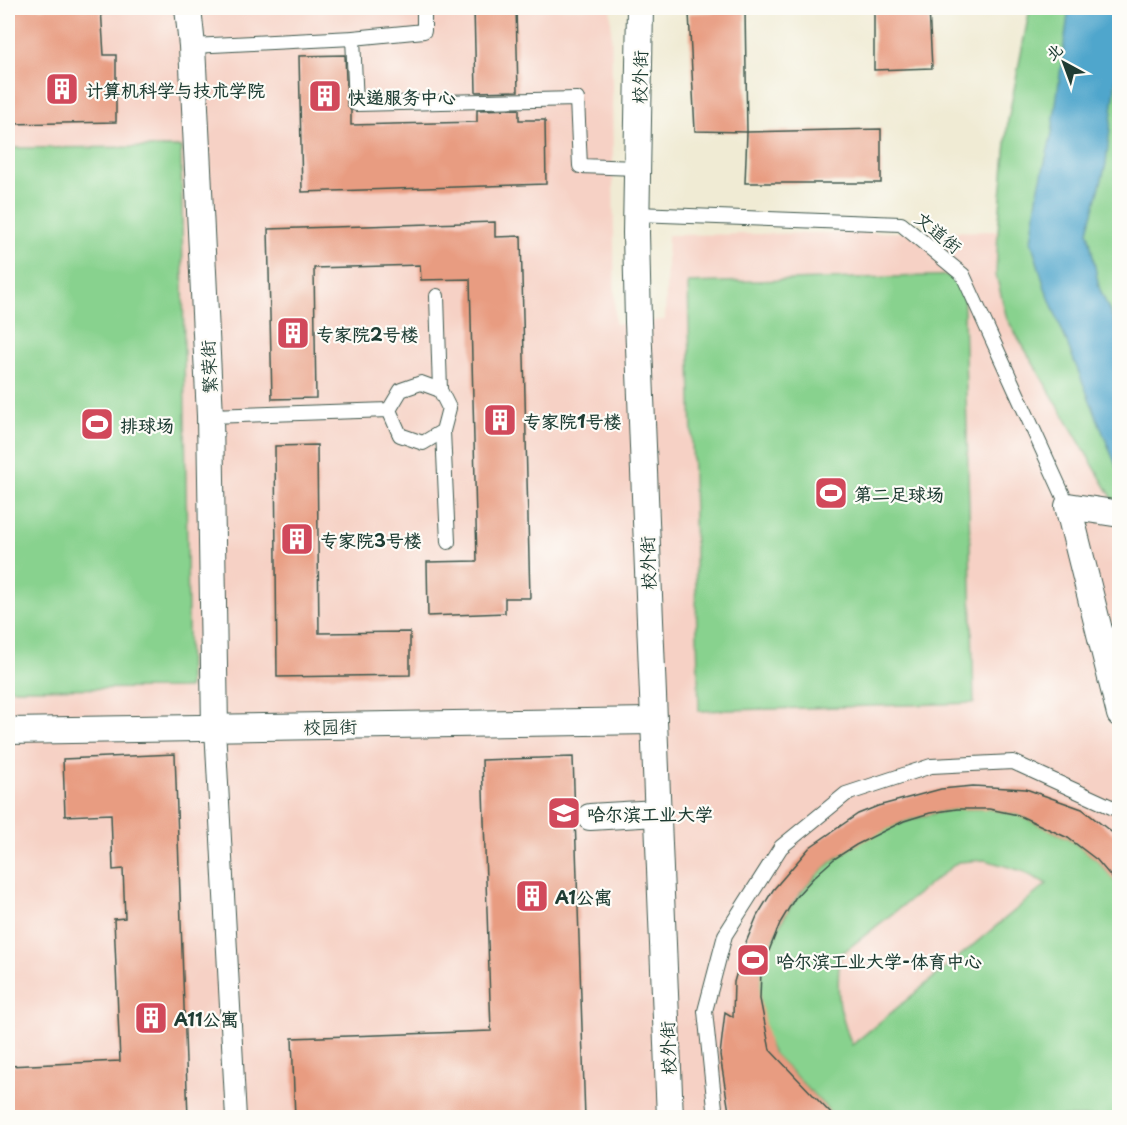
<svg xmlns="http://www.w3.org/2000/svg" width="1127" height="1125" font-family="'Playpen Sans','LXGW WenKai TC',sans-serif">
	<rect width="100%" height="100%" fill="#fdfcf7"/>
	<filter id="ink" filterUnits="userSpaceOnUse"><feTurbulence type="fractalNoise" baseFrequency=".0167" numOctaves="2"/><feDisplacementMap in="SourceGraphic" scale="12" xChannelSelector="R" yChannelSelector="G"/><feConvolveMatrix kernelMatrix="1 2 1 2 8 2 1 2 1" color-interpolation-filters="sRGB"/></filter>
	<filter id="wash" filterUnits="userSpaceOnUse"><feTurbulence type="fractalNoise" baseFrequency=".008" numOctaves="4" result="noise"/><feDisplacementMap in="SourceGraphic" scale="24" xChannelSelector="R" yChannelSelector="G"/><feGaussianBlur stdDeviation="1.35" result="paint"/><feColorMatrix in="noise" values="0 0 0 0 0 0 0 0 0 0 0 0 0 0 0 0 0 1.4 0 .05"/><feComposite in="paint" operator="in"/></filter>
	<g filter="url(#wash)">
		<rect width="100%" height="100%" fill="#f0ebd4"/>
		<path fill="#f6d1c5" d="M 8,8 L 611,8 L 615,324 L 665,320 L 668,235 L 998,231 L 996,275 L 1007,319 L 1119,509 L 1119,1117 L 8,1117 Z"/>
		<g fill="#88d28e" stroke="#548861" stroke-width="1.5" fill-rule="evenodd">
			<path d="M 1030,8 L 1119,8 L 1120,504 L 1117,506 L 1007,319 L 996,275 L 998,231 L 1008,120 Z"/>
			<path d="M 181,147 L 189,688 L 8,689 L 8,148 Z"/>
			<path d="M 963,275 L 974,703 L 699,711 L 688,283 Z"/>
			<path d="M 957,809 L 989,809 L 1018,815 L 1068,838 L 1097,860 L 1119,886 L 1119,1117 L 835,1117 C 820,1101 804,1085 788,1068 C 782,1062 773,1055 770,1048 C 761,1026 757,994 761,971 C 763,962 768,953 771,945 C 802,865 875,822 957,809 ZM 985,860 L 1022,871 L 1047,884 L 852,1045 C 838,1010 836,992 840,955 L 958,862 Z"/>
		</g>
		<path fill="#4fa6cc" stroke="#377280" stroke-width="1.5" d="M 1069,8 L 1119,8 L 1119,52 L 1106,164 L 1088,231 L 1099,287 L 1119,333 L 1119,473 L 1045,288 L 1031,241 L 1038,191 L 1052,133 Z"/>
		<g id="blocks">
			<g fill="#e89c81">
				<path d="M 8,8 L 101,8 L 104,55 L 116,55 L 116,122 L 8,124 Z"/>
				<path d="M 474,8 L 516,8 L 518,91 L 476,92 Z"/>
				<path d="M 874,8 L 929,8 L 932,68 L 874,70 Z"/>
				<path d="M 745,10 L 747,132 L 695,131 L 689,13 Z"/>
				<path d="M 345,55 L 347,104 L 351,111 L 351,125 L 477,122 L 477,110 L 519,109 L 519,120 L 545,120 L 546,184 L 302,192 L 299,56 Z"/>
				<path d="M 881,129 L 881,183 L 745,183 L 747,132 Z"/>
				<path d="M 495,222 L 495,237 L 521,236 L 530,598 L 505,598 L 505,613 L 428,616 L 427,562 L 477,561 L 470,279 L 421,280 L 420,265 L 314,268 L 316,398 L 272,399 L 268,229 Z"/>
				<path d="M 317,445 L 319,633 L 410,632 L 410,675 L 277,677 L 275,446 Z"/>
				<path d="M 175,754 L 188,1118 L 8,1118 L 8,1066 L 120,1061 L 114,919 L 125,918 L 123,869 L 113,870 L 111,814 L 65,816 L 63,759 Z"/>
				<path d="M 573,757 L 585,1118 L 295,1118 L 292,1038 L 491,1031 L 482,760 Z"/>
				<path d="M 973,786 L 1026,789 L 1082,809 L 1119,838 L 1119,886 L 1097,860 L 1068,838 L 1018,815 L 989,809 L 957,809 L 930,813 L 904,821 L 856,845 L 834,859 L 814,877 L 795,898 L 780,923 L 761,971 L 760,999 L 770,1050 L 835,1118 L 730,1118 L 720,1055 L 725,1012 L 733,1017 L 734,982 L 744,947 L 757,916 L 773,890 L 810,847 L 858,814 L 878,806 L 941,789 Z"/>
			</g>
		</g>
	</g>
	<g filter="url(#ink)">
		<use href="#blocks" fill-opacity="0" stroke="#3e574c" stroke-width="1.5"/>
		<g fill="none" stroke-linecap="round" stroke-linejoin="round">
			<defs>
				<g id="service">
					<path d="M 353,38 L 356,104 L 577,99 L 580,166 L 637,168"/>
					<path d="M 192,46 L 353,38 L 424,31 L 424,8"/>
					<path d="M 636,214 L 901,224 L 963,275 L 1068,506"/>
					<path d="M 437,296 L 440,390"/>
					<path d="M 210,416 L 389,410 L 401,390 L 421,383 L 440,390 L 449,408 L 443,431 L 423,443 L 400,435 L 389,410"/>
					<path d="M 443,431 L 448,542"/>
					<path d="M 716,1118 L 705,1011 L 725,935 L 781,847 L 846,794 L 931,766 L 1013,762 L 1120,811"/>
				</g>
				<path id="pedestrian" d="M 215,728 L 236,1118"/>
				<g id="minor">
					<path d="M 188,8 L 192,46 L 210,416 L 215,728"/>
					<path d="M 640,8 L 636,233 L 638,322 L 670,1118"/>
					<path d="M 1120,514 L 1068,506 L 1120,714"/>
					<path d="M 8,731 L 653,721"/>
					<path d="M 590,817 L 657,813"/>
				</g>
			</defs>
			<use href="#service" stroke="#3e574c" stroke-width="16"/>
			<use href="#pedestrian" stroke="#3e574c" stroke-width="22"/>
			<use href="#minor" stroke="#3e574c" stroke-width="28"/>
			<use href="#service" stroke="#fff" stroke-width="14"/>
			<use href="#pedestrian" stroke="#fff" stroke-width="20"/>
			<use href="#minor" stroke="#fff" stroke-width="26"/>
		</g>
	</g>
	<defs>
		<symbol id="building-square" viewBox="-11 -11 22 22"><rect x="-9" y="-9" width="18" height="18" rx="4" fill="#d1495b" stroke="#fdfcf7"/><path d="M-4-6H4V6H1V3H-1V6H-4ZM-2.5-4.3h1.7v1.8h-1.7ZM.8-4.3h1.7v1.8H.8ZM-2.5-1h1.7V.8h-1.7ZM.8-1h1.7V.8H.8Z" fill="#fff"/></symbol>
		<symbol id="stadium-square" viewBox="-11 -11 22 22"><rect x="-9" y="-9" width="18" height="18" rx="4" fill="#d1495b" stroke="#fdfcf7"/><path d="M0-5a6.5 5 0 1 0 0 10a6.5 5 0 1 0 0-10ZM-3.5-1.8h7v3.6h-7Z" fill="#fff"/></symbol>
		<symbol id="university-square" viewBox="-11 -11 22 22"><rect x="-9" y="-9" width="18" height="18" rx="4" fill="#d1495b" stroke="#fdfcf7"/><path d="M0-5L7-2L0 1L-7-2ZM-4 1L0 2.5L4 1V4Q0 6-4 4Z" fill="#fff"/></symbol>
	</defs>
	<g fill-rule="evenodd">
		<use href="#building-square" x="43" y="70" width="38" height="38"/>
		<use href="#building-square" x="306" y="77" width="38" height="38"/>
		<use href="#building-square" x="274" y="314" width="38" height="38"/>
		<use href="#building-square" x="481" y="401" width="38" height="38"/>
		<use href="#stadium-square" x="78" y="405" width="38" height="38"/>
		<use href="#stadium-square" x="812" y="474" width="38" height="38"/>
		<use href="#building-square" x="278" y="520" width="38" height="38"/>
		<use href="#university-square" x="545" y="794" width="38" height="38"/>
		<use href="#building-square" x="513" y="877" width="38" height="38"/>
		<use href="#stadium-square" x="734" y="941" width="38" height="38"/>
		<use href="#building-square" x="132" y="999" width="38" height="38"/>
	</g>
	<g text-anchor="middle" dominant-baseline="central" stroke-width="4.5" stroke-linejoin="round" paint-order="stroke">
		<g font-size="18" fill="#1f3d34" stroke="#fdfcf7">
			<text transform="translate(639 77) rotate(-89)">校外街</text>
			<text transform="translate(939 232) rotate(39)">文道街</text>
			<text transform="translate(208 367) rotate(-93)">繁荣街</text>
			<text transform="translate(647 563) rotate(-92)">校外街</text>
			<text transform="translate(330 726) rotate(-1)">校园街</text>
			<text transform="translate(667 1048) rotate(-92)">校外街</text>
		</g>
		<g font-size="18" font-weight="bold" fill="#1f3d34" stroke="#fdfcf7" text-anchor="start">
			<text x="85" y="89">计算机科学与技术学院</text>
			<text x="348" y="96">快递服务中心</text>
			<text x="316" y="333">专家院2号楼</text>
			<text x="523" y="420">专家院1号楼</text>
			<text x="120" y="424">排球场</text>
			<text x="854" y="493">第二足球场</text>
			<text x="320" y="539">专家院3号楼</text>
			<text x="587" y="813">哈尔滨工业大学</text>
			<text x="555" y="896">A1公寓</text>
			<text x="776" y="960">哈尔滨工业大学-体育中心</text>
			<text x="174" y="1018">A11公寓</text>
		</g>
	</g>
	<rect width="1127" height="1125" fill="none" stroke="#fdfcf7" stroke-width="30"/>
	<g transform="translate(1064 63) rotate(319)" stroke="#fdfcf7" stroke-width="4.5" paint-order="stroke">
	<path d="M0-4.5L10 22L0 15L-10 22Z" fill="#1f3d34"/>
	<text y="-9" font-size="16" font-weight="bold" text-anchor="middle" fill="#1f3d34">北</text>
	</g>
</svg>
